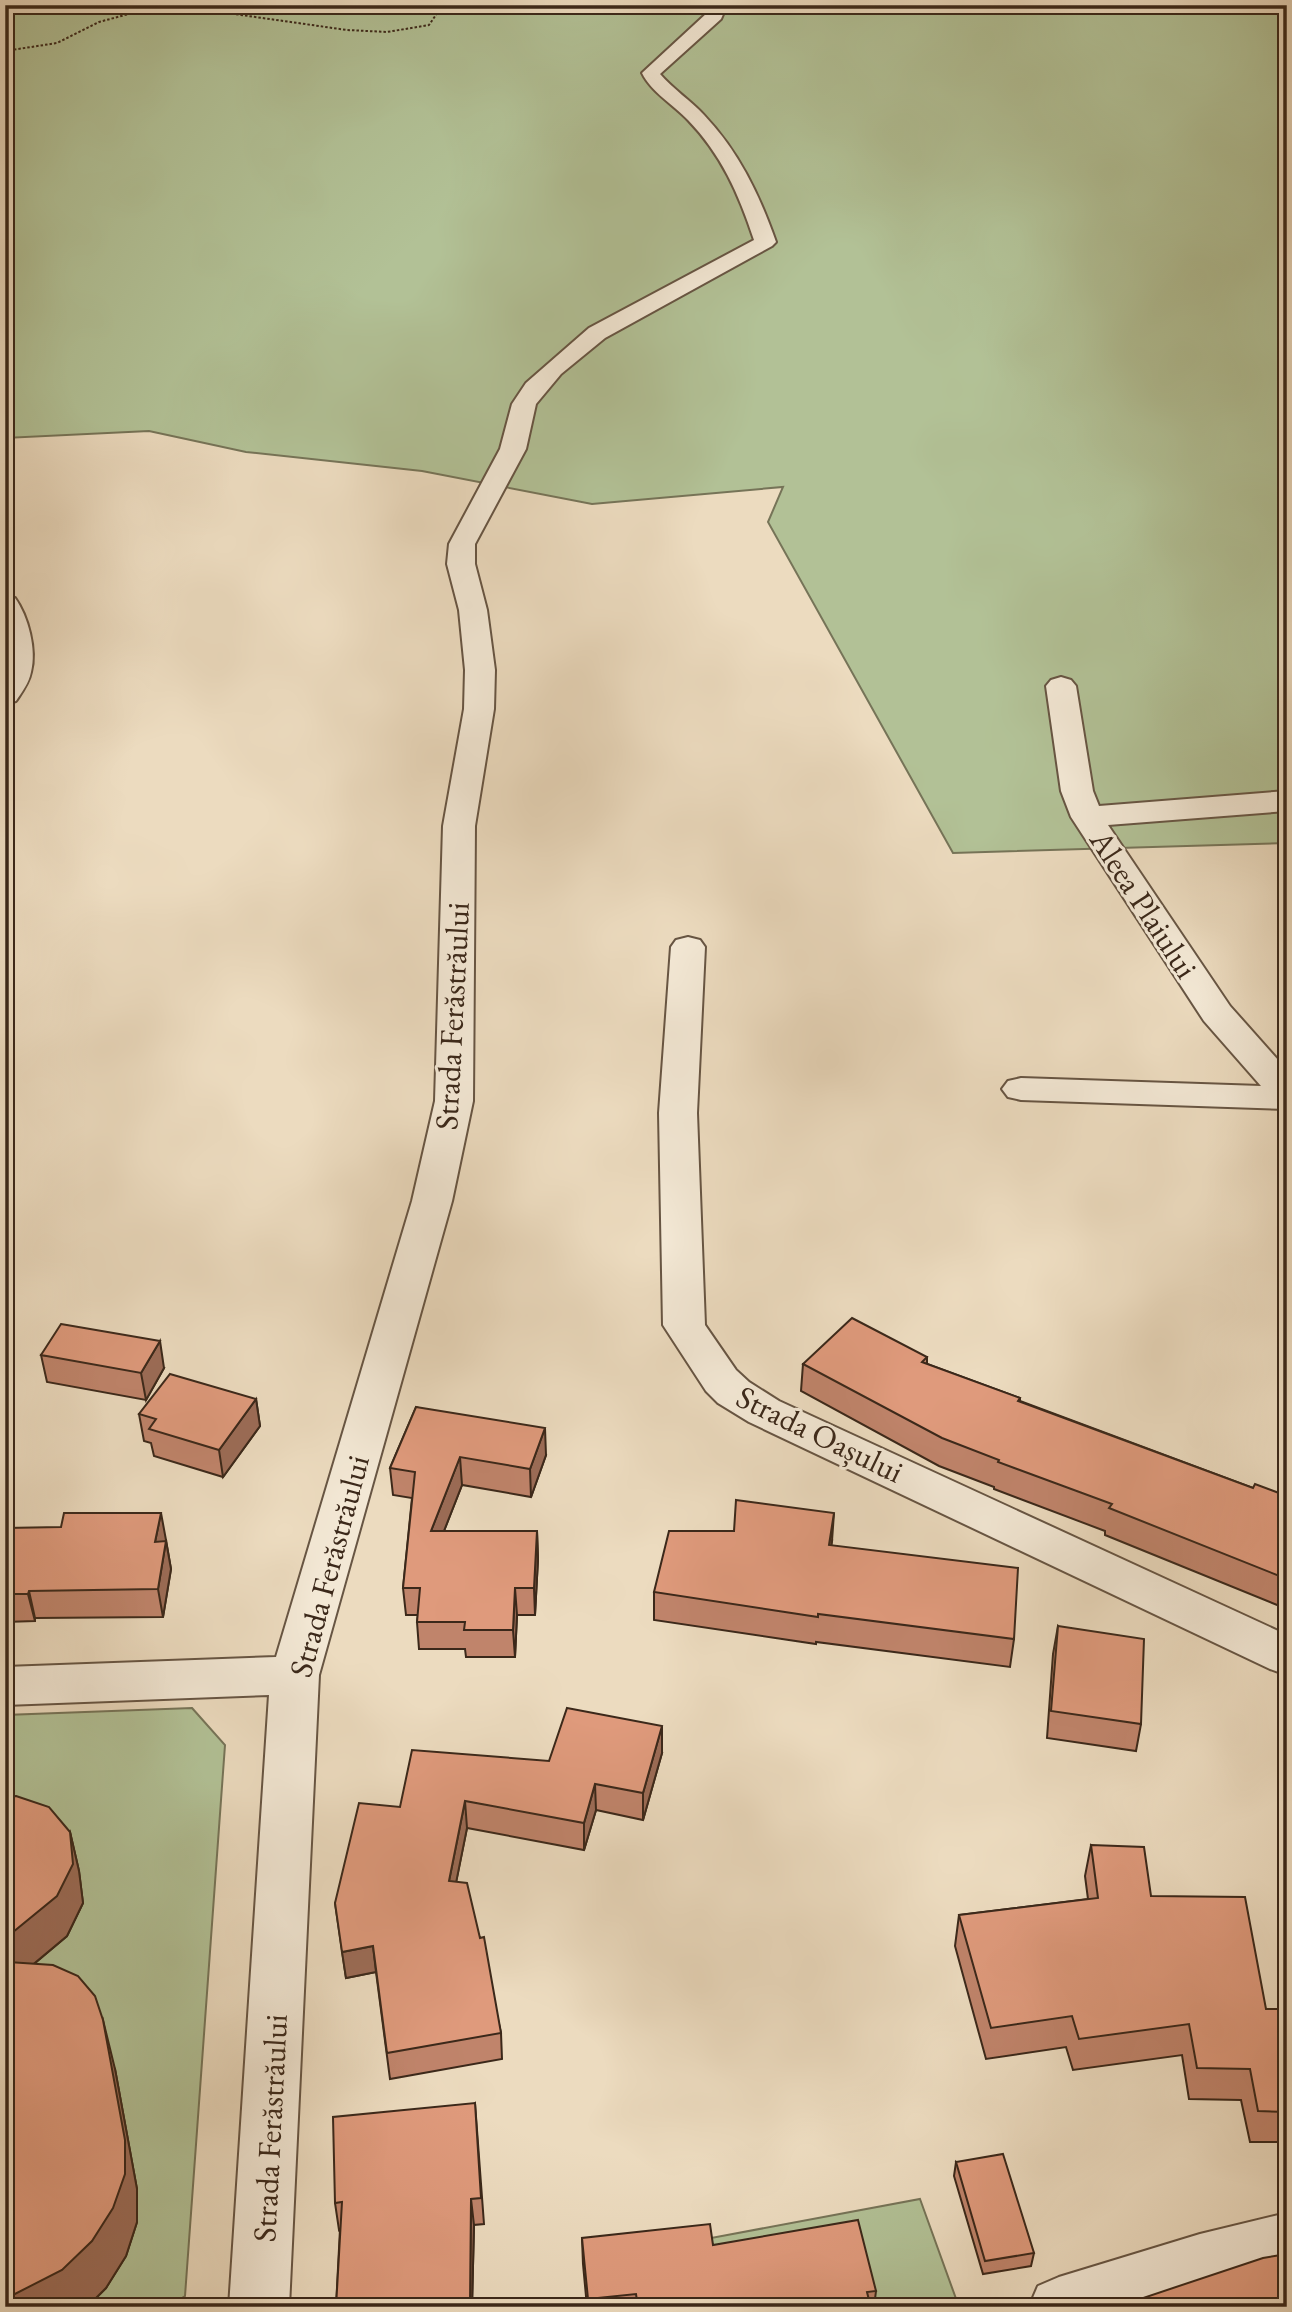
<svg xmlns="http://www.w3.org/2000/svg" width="1292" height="2312" font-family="'EB Garamond',serif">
	<rect width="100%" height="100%" fill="#ecdbbf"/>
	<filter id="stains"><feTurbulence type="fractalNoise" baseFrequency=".00286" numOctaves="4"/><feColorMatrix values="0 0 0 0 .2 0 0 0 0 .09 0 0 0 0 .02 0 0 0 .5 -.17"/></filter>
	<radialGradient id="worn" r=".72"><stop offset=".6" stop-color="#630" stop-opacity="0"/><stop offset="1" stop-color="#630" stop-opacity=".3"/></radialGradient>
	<g fill="#b2c196" stroke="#767458" stroke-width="2">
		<path d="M 5,5 L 1287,5 L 1287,843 L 953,853 L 768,522 L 783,487 L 592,504 L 422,471 L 246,452 L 149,431 L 5,438 Z"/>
		<path d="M 192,1708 L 225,1745 L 185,2296 L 168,2307 L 5,2307 L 5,1715 Z"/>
		<path d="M 920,2199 L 959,2307 L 721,2307 L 711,2238 Z"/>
	</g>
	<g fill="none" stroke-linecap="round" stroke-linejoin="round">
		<defs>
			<g id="minor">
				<path d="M 711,5 L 727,5 L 721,19 L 660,74 C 673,89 691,101 704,115 C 739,152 759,194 776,242 L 772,246 L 605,338 L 561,374 L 536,404 L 526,449 L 475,544 L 475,564 L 487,610 L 495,670 L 494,709 L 475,826 L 473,1101 L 452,1201 L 319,1675 L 289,2307 L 229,2307 L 269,1695 L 5,1705 L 5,1667 L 276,1657 L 412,1201 L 435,1101 L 443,826 L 464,709 L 465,670 L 459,610 L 447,564 L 449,544 L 500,449 L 512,404 L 526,383 L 589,328 L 754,240 C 739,194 721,154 688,120 C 674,105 651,92 642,73 L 707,13 Z"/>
				<path d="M 5,596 L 15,598 C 28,616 37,650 31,672 C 29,683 22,692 16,701 L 5,704 Z"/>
				<path d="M 1061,677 L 1071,680 L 1076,686 L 1093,791 L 1099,806 L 1287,791 L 1287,811 L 1108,825 L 1230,1006 L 1287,1070 L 1287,1109 L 1021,1100 L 1008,1097 L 1002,1089 L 1008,1081 L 1021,1078 L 1261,1086 L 1204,1021 L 1071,817 L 1061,791 L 1046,686 L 1051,680 Z"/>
				<path d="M 688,937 L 700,940 L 705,947 L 697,1113 L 705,1325 L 736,1370 L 749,1382 L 779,1401 L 1287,1635 L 1287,1675 L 1270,1669 L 749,1422 L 718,1403 L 706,1391 L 663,1325 L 659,1113 L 671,947 L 676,940 Z"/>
				<path d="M 1287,2213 L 1287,2271 L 1153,2307 L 1029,2307 L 1038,2286 L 1059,2277 L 1200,2234 Z"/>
			</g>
		</defs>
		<use href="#minor" stroke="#675543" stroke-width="4"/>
		<path stroke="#3b281a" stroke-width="2" stroke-dasharray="2.5 2" stroke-linecap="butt" d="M 5,51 L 57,43 L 99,22 L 140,11 L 199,9 L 347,30 L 387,32 L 429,25 L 440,9 L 435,5"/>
		<use href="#minor" fill="#f3e8d5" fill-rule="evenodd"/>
	</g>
	<g fill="#c0846b" stroke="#3b281a" stroke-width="2">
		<path d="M 41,1355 L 164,1368 L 146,1400 L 47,1382 Z"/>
		<path d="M 927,1357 L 927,1364 L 1020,1398 L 1020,1401 L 1253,1488 L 1287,1496 L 1287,1609 L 1105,1535 L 1105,1531 L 994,1489 L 994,1487 L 939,1466 L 801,1391 L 803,1364 Z"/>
		<path d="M 256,1399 L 260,1426 L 223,1477 L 154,1456 L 151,1443 L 144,1441 L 139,1414 Z"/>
		<path d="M 416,1407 L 546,1455 L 531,1497 L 462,1485 L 444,1531 L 537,1531 L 538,1559 L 535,1615 L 517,1615 L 515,1657 L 466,1657 L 465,1649 L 419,1649 L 417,1622 L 418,1615 L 406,1615 L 403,1588 L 412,1498 L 393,1495 L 390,1468 Z"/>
		<path d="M 5,1528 L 166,1540 L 171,1569 L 163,1617 L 35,1618 L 35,1621 L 5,1622 Z"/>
		<path d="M 832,1541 L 831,1546 L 1014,1639 L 1010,1667 L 816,1642 L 816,1644 L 654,1620 L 654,1592 Z"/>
		<path d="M 1058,1626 L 1141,1724 L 1136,1751 L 1047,1738 L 1053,1654 Z"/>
		<path d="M 662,1753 L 643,1820 L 596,1810 L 584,1850 L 467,1828 L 456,1882 L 480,1938 L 501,2033 L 502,2059 L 390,2079 L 376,1972 L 346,1978 L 335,1903 L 400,1807 L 549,1761 Z"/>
		<path d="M 5,1797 L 70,1832 L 79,1871 L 83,1903 L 67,1936 L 34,1964 L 115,2069 L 137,2189 L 137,2222 L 126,2256 L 106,2288 L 87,2307 L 5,2307 Z"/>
		<path d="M 1091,1845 L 1151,1896 L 1266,2009 L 1287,2009 L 1287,2142 L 1250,2142 L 1241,2100 L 1189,2099 L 1182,2055 L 1073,2070 L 1066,2047 L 986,2059 L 955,1946 L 959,1915 L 1088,1899 L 1085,1876 Z"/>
		<path d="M 475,2103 L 484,2224 L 474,2225 L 472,2307 L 336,2307 L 340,2229 L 339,2230 L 335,2203 Z"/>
		<path d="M 956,2162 L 1034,2253 L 1031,2266 L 983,2274 L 954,2176 Z"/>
		<path d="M 582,2238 L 713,2245 L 876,2291 L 874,2307 L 587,2307 L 583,2264 Z"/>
		<path d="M 1140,2299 L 1287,2307 L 1139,2307 Z"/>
	</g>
	<g fill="#9c6c57" stroke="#3b281a" stroke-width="2">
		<path d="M 160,1341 L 164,1368 L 146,1400 L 141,1373 Z"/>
		<path d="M 256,1399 L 260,1426 L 223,1477 L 219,1450 Z"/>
		<path d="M 545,1428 L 546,1455 L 531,1497 L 530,1469 Z"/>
		<path d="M 460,1457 L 462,1485 L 433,1559 L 431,1531 Z"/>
		<path d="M 161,1513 L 166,1540 L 160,1569 L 155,1542 Z"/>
		<path d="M 834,1513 L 832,1541 L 827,1573 L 829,1545 Z"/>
		<path d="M 537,1531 L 538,1559 L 535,1615 L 534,1588 Z"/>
		<path d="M 166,1541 L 171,1569 L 163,1617 L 158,1589 Z"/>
		<path d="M 515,1588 L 517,1615 L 515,1657 L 513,1630 Z"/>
		<path d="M 29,1591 L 35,1618 L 35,1621 L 28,1594 Z"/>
		<path d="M 662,1726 L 662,1753 L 643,1820 L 643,1793 Z"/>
		<path d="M 595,1784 L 596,1810 L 584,1850 L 584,1823 Z"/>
		<path d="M 465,1801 L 467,1828 L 451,1908 L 449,1881 Z"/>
		<path d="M 70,1832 L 79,1871 L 83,1903 L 67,1936 L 18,1977 L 7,1937 Z"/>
		<path d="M 373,1946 L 376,1972 L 346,1978 L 342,1952 Z"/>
		<path d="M 103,2020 L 115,2069 L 137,2189 L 137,2222 L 126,2256 L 106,2288 L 87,2307 L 5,2307 L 5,2299 Z"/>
		<path d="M 471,2199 L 474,2225 L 472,2307 L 470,2307 Z"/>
	</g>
	<g fill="#df9a7c" stroke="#3b281a" stroke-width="2">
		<path d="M 852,1318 L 927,1357 L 922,1362 L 1020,1398 L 1018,1401 L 1253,1488 L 1255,1484 L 1287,1496 L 1287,1579 L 1109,1508 L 1112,1504 L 998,1462 L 999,1460 L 942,1438 L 803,1364 Z"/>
		<path d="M 61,1324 L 160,1341 L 141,1373 L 41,1355 Z"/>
		<path d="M 170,1374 L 256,1399 L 219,1450 L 149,1429 L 156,1419 L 139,1414 Z"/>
		<path d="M 416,1407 L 545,1428 L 530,1469 L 460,1457 L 431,1531 L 537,1531 L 534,1588 L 515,1588 L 513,1630 L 464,1630 L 465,1622 L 417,1622 L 420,1588 L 403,1588 L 415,1472 L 390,1468 Z"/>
		<path d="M 736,1500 L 834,1513 L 829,1545 L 1018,1568 L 1014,1639 L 818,1614 L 818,1617 L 654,1592 L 669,1531 L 734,1531 Z"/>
		<path d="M 64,1513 L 161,1513 L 155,1542 L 166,1541 L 158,1589 L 29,1591 L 28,1594 L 5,1594 L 5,1528 L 61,1527 Z"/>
		<path d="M 1058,1626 L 1144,1639 L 1141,1724 L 1051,1711 Z"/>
		<path d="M 567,1708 L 662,1726 L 643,1793 L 595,1784 L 584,1823 L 465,1801 L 449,1881 L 467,1883 L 480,1938 L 484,1937 L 501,2033 L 387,2053 L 373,1946 L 342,1952 L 335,1903 L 359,1803 L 400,1807 L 412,1750 L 549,1761 Z"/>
		<path d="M 16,1796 L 49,1807 L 70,1832 L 73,1864 L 57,1896 L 7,1937 L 5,1937 L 5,1797 Z"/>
		<path d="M 1091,1845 L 1144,1847 L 1151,1896 L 1245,1897 L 1266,2009 L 1287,2009 L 1287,2112 L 1258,2111 L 1250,2069 L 1197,2068 L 1189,2024 L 1079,2039 L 1072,2016 L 991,2028 L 959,1915 L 1098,1898 Z"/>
		<path d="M 8,1962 L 53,1965 L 78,1976 L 95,1996 L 103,2020 L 125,2140 L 125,2174 L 113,2208 L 92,2241 L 62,2270 L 5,2299 L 5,1964 Z"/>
		<path d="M 475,2103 L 481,2198 L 471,2199 L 470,2307 L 336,2307 L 342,2202 L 335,2203 L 333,2117 Z"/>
		<path d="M 1003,2154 L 1034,2253 L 985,2261 L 956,2162 Z"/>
		<path d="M 858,2220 L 876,2291 L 867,2292 L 870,2304 L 855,2307 L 818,2307 L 817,2302 L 788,2307 L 638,2307 L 636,2294 L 588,2299 L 582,2238 L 710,2224 L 713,2245 Z"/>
		<path d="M 1287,2254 L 1287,2307 L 1144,2307 L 1140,2299 L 1263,2258 Z"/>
	</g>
	<g text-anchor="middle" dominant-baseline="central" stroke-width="6" stroke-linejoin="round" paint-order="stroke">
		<g font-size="32" fill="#3b281a" stroke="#f3e8d5">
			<text transform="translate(1144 904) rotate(57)">Aleea Plaiului</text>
			<text transform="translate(452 1016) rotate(-87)">Strada Ferăstrăului</text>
			<text transform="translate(820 1434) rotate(26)">Strada Oașului</text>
			<text transform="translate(329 1566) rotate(-75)">Strada Ferăstrăului</text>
			<text transform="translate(270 2128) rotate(-87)">Strada Ferăstrăului</text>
		</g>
	</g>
	<rect width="1292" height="2312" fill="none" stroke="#ecdbbf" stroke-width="28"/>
	<rect x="7" y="7" width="1278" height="2298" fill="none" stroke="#3b281a" stroke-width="3.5"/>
	<rect x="14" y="14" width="1264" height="2284" fill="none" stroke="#3b281a" stroke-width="2"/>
	<rect width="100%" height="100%" filter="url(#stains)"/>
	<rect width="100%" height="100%" fill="url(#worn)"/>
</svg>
